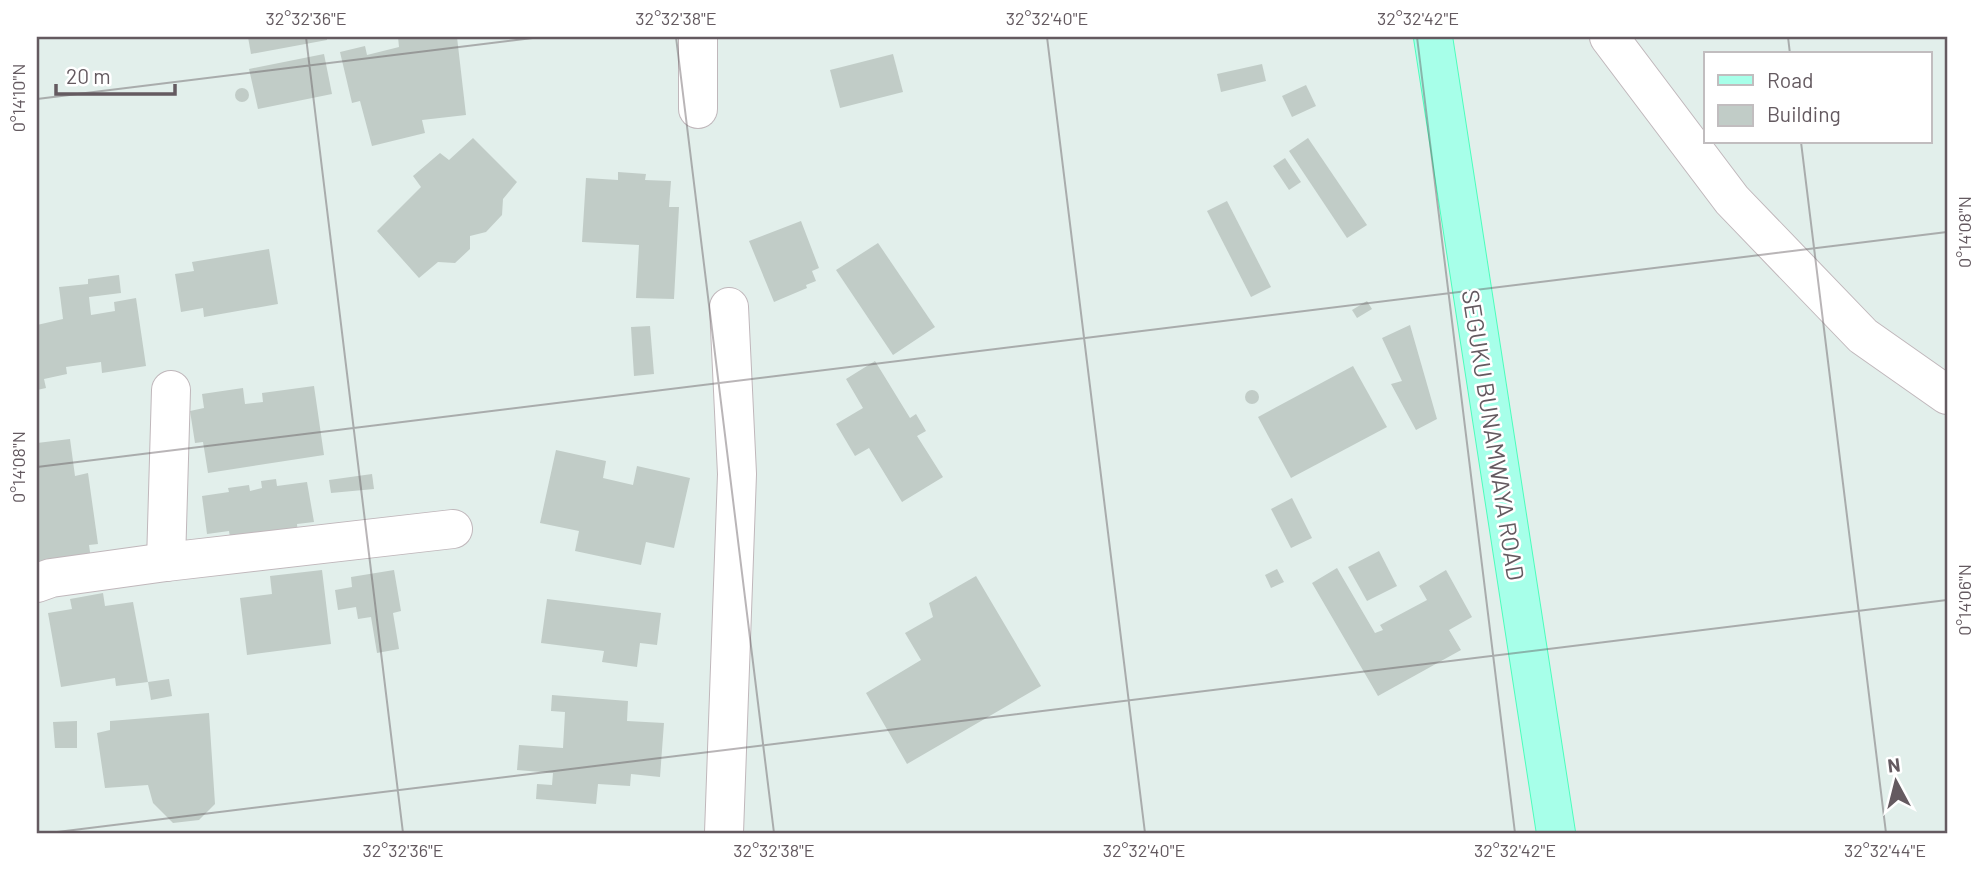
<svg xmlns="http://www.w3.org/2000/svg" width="1984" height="870" font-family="Barlow,sans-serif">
	<rect width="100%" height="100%" fill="#e2efeb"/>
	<g fill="#c1ccc7">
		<path d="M 248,37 L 327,37 L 327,40 L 251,54 Z"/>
		<path d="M 398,37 L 457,37 L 466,115 L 422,120 L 425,133 L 372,146 L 360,101 L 352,103 L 340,52 L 365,46 L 367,55 L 399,47 Z"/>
		<path d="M 324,54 L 332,94 L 258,109 L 249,69 Z"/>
		<path d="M 893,54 L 903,92 L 840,108 L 830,70 Z"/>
		<path d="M 1262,64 L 1266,81 L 1221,92 L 1217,74 Z"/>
		<path d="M 1306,85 L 1316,106 L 1292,117 L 1282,96 Z"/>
		<circle cx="242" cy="95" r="7"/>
		<path d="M 473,138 L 517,182 L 503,199 L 502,215 L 486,232 L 470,236 L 470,249 L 455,263 L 438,262 L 419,278 L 377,231 L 421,187 L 413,176 L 440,153 L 449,160 Z"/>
		<path d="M 1308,138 L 1367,225 L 1347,238 L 1289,151 Z"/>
		<path d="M 1285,158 L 1301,182 L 1289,190 L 1273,166 Z"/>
		<path d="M 618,172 L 646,174 L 645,180 L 671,181 L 669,207 L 679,207 L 674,299 L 636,298 L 639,245 L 582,242 L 586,178 L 618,180 Z"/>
		<path d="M 1227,201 L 1271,287 L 1251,297 L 1207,211 Z"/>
		<path d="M 801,221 L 819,268 L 812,271 L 816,281 L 806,285 L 807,288 L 774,302 L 749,241 Z"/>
		<path d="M 878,243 L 935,327 L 893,355 L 836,270 Z"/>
		<path d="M 269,249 L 278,304 L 204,317 L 203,308 L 181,312 L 175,274 L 194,271 L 192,262 Z"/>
		<path d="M 119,275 L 121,293 L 89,297 L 91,315 L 115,311 L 114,302 L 136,298 L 146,366 L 102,373 L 101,362 L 66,367 L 67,374 L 44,379 L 46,388 L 37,390 L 37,325 L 63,319 L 59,287 L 88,284 L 88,279 Z"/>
		<path d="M 1367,301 L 1372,309 L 1357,318 L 1352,310 Z"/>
		<path d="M 1410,325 L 1437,419 L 1416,430 L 1391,384 L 1402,381 L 1382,338 Z"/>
		<path d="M 650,326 L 654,374 L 634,376 L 631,327 Z"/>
		<path d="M 875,361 L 910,418 L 916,414 L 926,431 L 917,436 L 943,477 L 902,502 L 869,448 L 855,456 L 836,424 L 863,408 L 846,379 Z"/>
		<path d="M 1353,366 L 1387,427 L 1291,478 L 1258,417 Z"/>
		<path d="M 314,386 L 324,455 L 208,473 L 203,442 L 195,443 L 190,411 L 204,408 L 202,394 L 243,388 L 245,404 L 263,402 L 262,393 Z"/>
		<circle cx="1252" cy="397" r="7"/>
		<path d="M 70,439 L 75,476 L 88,473 L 98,544 L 89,545 L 92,566 L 37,574 L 37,443 Z"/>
		<path d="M 556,450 L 606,461 L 603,478 L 633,485 L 637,466 L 690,478 L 674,548 L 646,542 L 641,565 L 575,551 L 579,531 L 540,523 Z"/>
		<path d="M 372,474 L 374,489 L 331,493 L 329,480 Z"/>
		<path d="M 276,479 L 277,486 L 307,482 L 314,522 L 297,524 L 298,534 L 231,543 L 229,531 L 207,534 L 202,496 L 229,492 L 228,488 L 249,485 L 250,491 L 262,488 L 261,481 Z"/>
		<path d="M 1292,498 L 1312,538 L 1291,548 L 1271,509 Z"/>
		<path d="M 1379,551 L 1397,586 L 1367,601 L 1348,567 Z"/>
		<path d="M 1337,568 L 1375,633 L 1383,630 L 1380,625 L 1427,600 L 1419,586 L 1446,570 L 1472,617 L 1449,630 L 1461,650 L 1378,696 L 1312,583 Z"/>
		<path d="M 1277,569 L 1284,582 L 1271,588 L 1265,575 Z"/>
		<path d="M 322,570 L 331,644 L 247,655 L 240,598 L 272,594 L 270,576 Z"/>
		<path d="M 394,570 L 401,611 L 393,613 L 399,649 L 377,653 L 371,617 L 358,619 L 356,607 L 338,610 L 335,590 L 352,587 L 351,577 Z"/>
		<path d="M 976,576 L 1041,686 L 907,764 L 866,693 L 921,660 L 905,633 L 933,617 L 929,603 Z"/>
		<path d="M 103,593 L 105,606 L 133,602 L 148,682 L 116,686 L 115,678 L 61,687 L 48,613 L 72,609 L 70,599 Z"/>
		<path d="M 547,599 L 661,613 L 657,645 L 640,643 L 637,667 L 602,662 L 604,651 L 541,643 Z"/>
		<path d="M 169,679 L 172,696 L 151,700 L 148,682 Z"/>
		<path d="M 552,695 L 628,701 L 627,721 L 664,723 L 660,777 L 631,774 L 630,786 L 598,784 L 596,804 L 536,799 L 537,784 L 552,785 L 553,773 L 517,770 L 519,745 L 563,748 L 565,712 L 551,711 Z"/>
		<path d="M 209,713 L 215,804 L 199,820 L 173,823 L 153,803 L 148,785 L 105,788 L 97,733 L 110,730 L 110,721 Z"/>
		<path d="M 77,721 L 77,748 L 55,748 L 53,722 Z"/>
	</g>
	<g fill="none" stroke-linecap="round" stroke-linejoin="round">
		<defs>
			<g id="minor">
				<path d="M 1609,37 L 1732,200 L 1863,336 L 1947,395"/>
				<path d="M 698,109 L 698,37"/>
				<path d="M 166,562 L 171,390"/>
				<path d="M 37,583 L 51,578 L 166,562 L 453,529"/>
				<path d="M 724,833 L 737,474 L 729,307"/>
			</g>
			<path id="major" d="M 1433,37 L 1556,833"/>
		</defs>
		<use href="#minor" stroke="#c0b7bb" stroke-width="40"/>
		<use href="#major" stroke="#4dfdbc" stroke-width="40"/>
		<use href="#minor" stroke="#fff" stroke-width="38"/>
		<use href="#major" stroke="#a7ffe9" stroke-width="38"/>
	</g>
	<path fill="none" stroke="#645a60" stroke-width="2" stroke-opacity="0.45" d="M 306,37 L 403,833M 676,37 L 774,833M 1047,37 L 1145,833M 1417,37 L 1515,833M 1788,37 L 1790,54M 37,99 L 541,37M 1801,142 L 1886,833M 37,467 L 1947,232M 49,833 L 1947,600"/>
	<g text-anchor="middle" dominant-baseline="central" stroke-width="5" stroke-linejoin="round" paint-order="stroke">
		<g font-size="24" fill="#645a60" stroke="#fff">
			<text transform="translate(1494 435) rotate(81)">SEGUKU BUNAMWAYA ROAD</text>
		</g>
	</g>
	<rect width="1984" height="870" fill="none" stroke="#ffffff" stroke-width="77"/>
	<rect x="1704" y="52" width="228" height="91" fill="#ffffff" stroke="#c1bdbf" stroke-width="2"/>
	<rect x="1718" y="75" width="35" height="10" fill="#a7ffe9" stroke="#c1bdbf" stroke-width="2"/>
	<text x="1767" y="88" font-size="21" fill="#645a60">Road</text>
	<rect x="1718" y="105" width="35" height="21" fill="#c1ccc7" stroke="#c1bdbf" stroke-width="2"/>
	<text x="1767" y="122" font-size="21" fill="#645a60">Building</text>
	<g transform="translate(1896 782) rotate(353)" stroke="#ffffff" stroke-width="5" paint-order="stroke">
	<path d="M0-5L12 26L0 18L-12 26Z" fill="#645a60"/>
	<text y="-10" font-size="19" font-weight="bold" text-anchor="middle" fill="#645a60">N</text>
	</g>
	<path d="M56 84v10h119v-10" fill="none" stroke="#645a60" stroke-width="3.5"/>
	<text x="66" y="84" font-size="21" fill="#645a60" stroke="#ffffff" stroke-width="5" paint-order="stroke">20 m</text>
	<rect x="38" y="38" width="1908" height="794" fill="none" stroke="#645a60" stroke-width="2.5"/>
	<g font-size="18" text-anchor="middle" fill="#645a60">
		<text x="306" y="25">32°32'36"E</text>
		<text x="676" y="25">32°32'38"E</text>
		<text x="1047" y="25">32°32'40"E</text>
		<text x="1418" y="25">32°32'42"E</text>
		<text transform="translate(19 98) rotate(-90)" y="6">0°14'10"N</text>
		<text transform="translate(1965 232) rotate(-90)" y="6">0°14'08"N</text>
		<text transform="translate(19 467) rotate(-90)" y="6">0°14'08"N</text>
		<text transform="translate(1965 600) rotate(-90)" y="6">0°14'06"N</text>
		<text x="403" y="857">32°32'36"E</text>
		<text x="774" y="857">32°32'38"E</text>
		<text x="1144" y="857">32°32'40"E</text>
		<text x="1515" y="857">32°32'42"E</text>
		<text x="1885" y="857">32°32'44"E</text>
	</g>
</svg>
